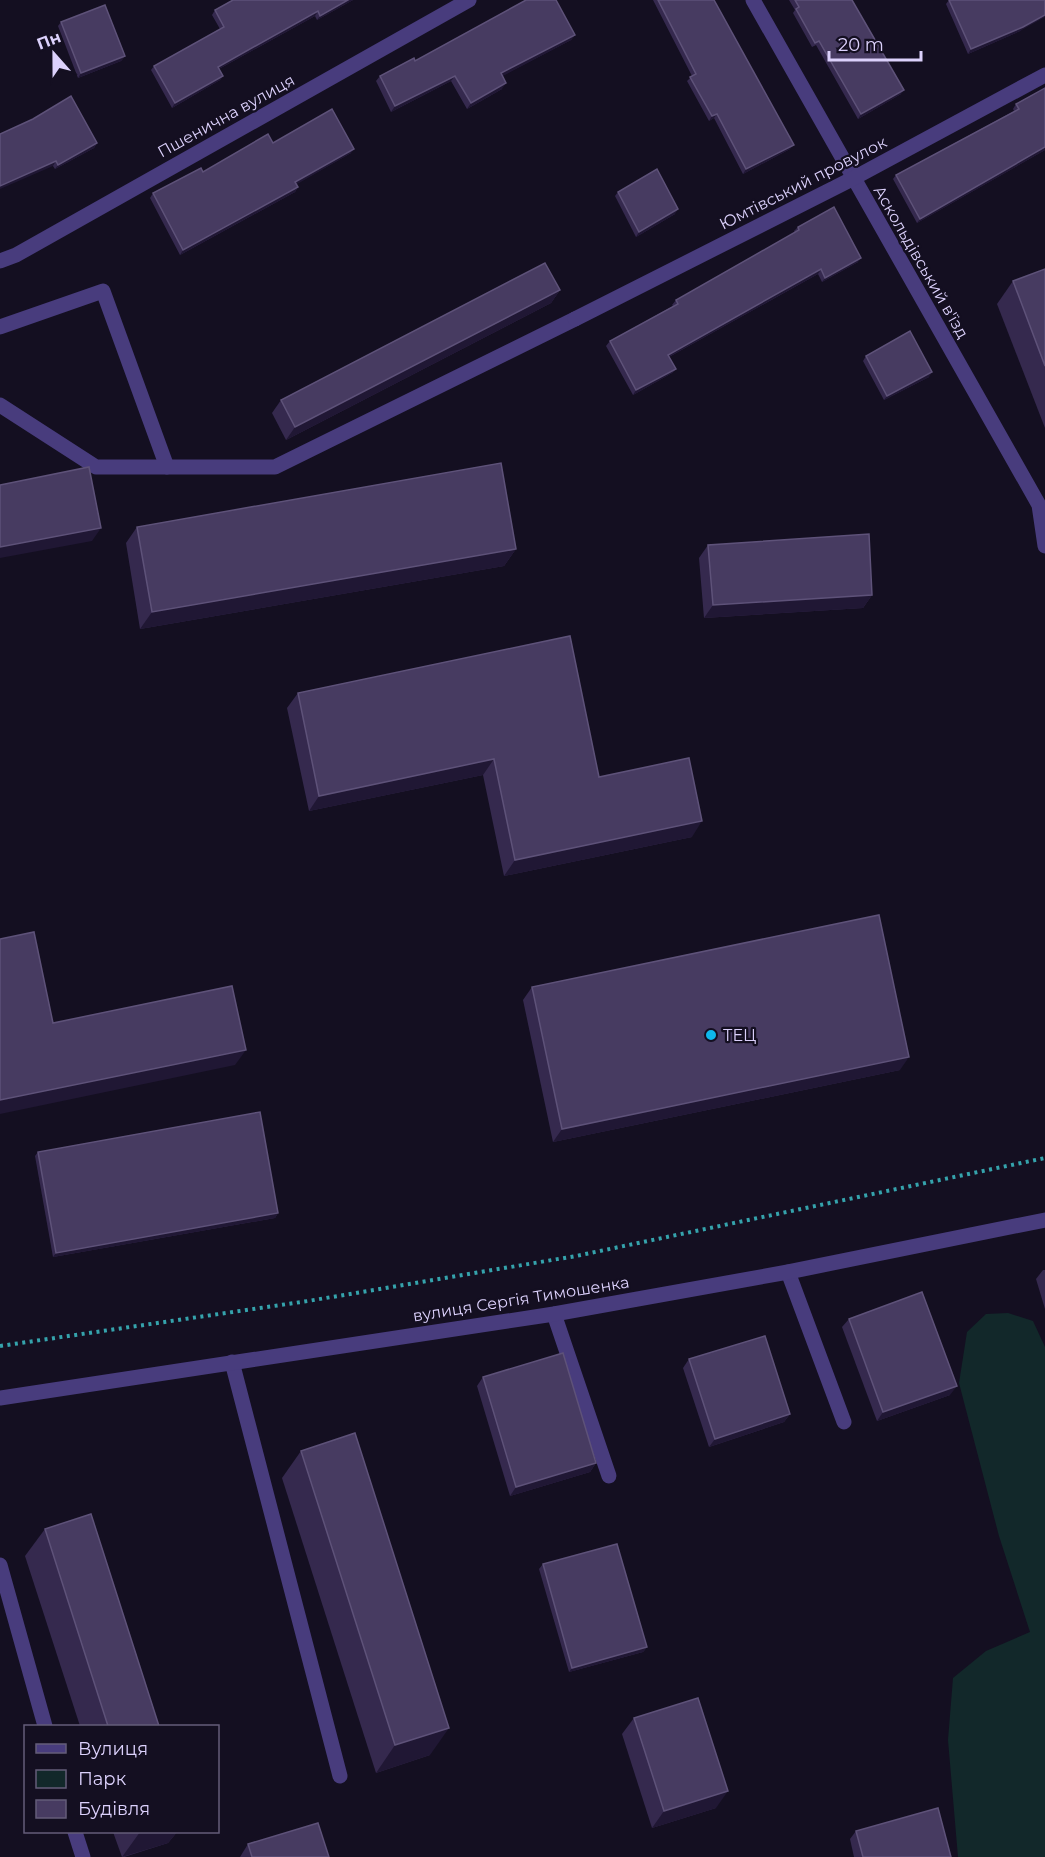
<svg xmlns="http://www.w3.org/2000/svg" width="1045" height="1857" font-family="Montserrat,sans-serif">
	<rect width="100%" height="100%" fill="#140f21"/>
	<path fill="#12282a" d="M 1008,1313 L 1033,1321 L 1045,1347 L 1045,1857 L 958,1857 L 948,1740 L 953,1678 L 986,1651 L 1030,1632 L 999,1536 L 959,1383 L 967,1332 L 986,1314 Z"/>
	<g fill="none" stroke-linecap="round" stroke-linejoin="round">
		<path stroke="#35a3ac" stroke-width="4" stroke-dasharray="3 4.5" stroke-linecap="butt" d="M 0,1346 L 308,1301 L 576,1256 L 1045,1158"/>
		<g stroke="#483c7d" stroke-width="15">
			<path d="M 0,327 L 103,291 L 167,467"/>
			<path d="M 0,405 L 96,467 L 275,467 L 575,319"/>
			<path d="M 788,1272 L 844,1422"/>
			<path d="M 554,1314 L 609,1476"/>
			<path d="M 232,1362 L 340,1776"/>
			<path d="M 0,1565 L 45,1726"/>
			<path d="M 75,1832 L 83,1857"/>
		</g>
		<g stroke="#483c7d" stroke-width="15">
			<path d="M 753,0 L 1039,505 L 1045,546"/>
			<path d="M 0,261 L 16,255 L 469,0"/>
			<path d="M 575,319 L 852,179 L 1045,75"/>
		</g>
		<path stroke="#483c7d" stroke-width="15" d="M 0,1398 L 554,1314 L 788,1272 L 1045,1220"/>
	</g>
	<g fill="#35294e">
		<path d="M 233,0 L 353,0 L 317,20 L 315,16 L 219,69 L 223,76 L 220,80 L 172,108 L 151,70 L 154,66 L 220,29 L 212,15 L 215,10 Z"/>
		<path d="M 653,0 L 714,0 L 790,149 L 743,174 L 714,118 L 709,121 L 687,81 L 692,76 Z"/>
		<path d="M 789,0 L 852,0 L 901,94 L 858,119 L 816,45 L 812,47 L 793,13 L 795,10 Z"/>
		<path d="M 949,0 L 1045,0 L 1020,31 L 968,54 L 946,4 Z"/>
		<path d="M 61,22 L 125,56 L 121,61 L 78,78 L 58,26 Z"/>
		<path d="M 575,35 L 571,40 L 502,76 L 502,89 L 467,109 L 451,81 L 391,112 L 376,81 L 380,76 L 415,61 Z"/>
		<path d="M 1045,88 L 1045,150 L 917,223 L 893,179 L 896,175 L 1014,111 L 1013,109 L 1016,104 Z"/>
		<path d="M 0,134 L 97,143 L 94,148 L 55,169 L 53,166 Z"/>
		<path d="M 273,143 L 351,153 L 296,184 L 298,187 L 295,192 L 180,255 L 150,198 L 153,193 Z"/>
		<path d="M 618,192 L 675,214 L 636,237 L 615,196 Z"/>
		<path d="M 798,227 L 858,262 L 822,282 L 818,274 L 669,357 L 676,369 L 672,373 L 633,395 L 606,346 L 610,341 L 673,306 L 672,305 L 676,300 L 795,233 L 794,231 Z"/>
		<path d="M 1045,269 L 1045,428 L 997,304 L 1013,281 Z"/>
		<path d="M 560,290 L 551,303 L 286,440 L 272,413 L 281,400 Z"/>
		<path d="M 866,356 L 929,377 L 884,400 L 863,361 Z"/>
		<path d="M 137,527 L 516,549 L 504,566 L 140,629 L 126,543 Z"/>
		<path d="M 708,545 L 872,595 L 863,608 L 704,618 L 699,558 Z"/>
		<path d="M 298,693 L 599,777 L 692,837 L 504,876 L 483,775 L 309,811 L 287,708 Z"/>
		<path d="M 532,987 L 900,1070 L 553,1142 L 523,1000 Z"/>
		<path d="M 38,1152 L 278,1213 L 275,1218 L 53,1257 L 35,1156 Z"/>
		<path d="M 1043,1270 L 1045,1270 L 1045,1309 L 1036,1279 Z"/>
		<path d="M 849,1319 L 950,1395 L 877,1421 L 842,1327 Z"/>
		<path d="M 689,1359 L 790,1414 L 784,1422 L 709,1447 L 683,1368 Z"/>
		<path d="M 483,1377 L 596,1463 L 590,1472 L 510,1496 L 477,1386 Z"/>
		<path d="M 301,1451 L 430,1755 L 376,1773 L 282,1478 Z"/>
		<path d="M 45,1529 L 159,1726 L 80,1726 L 25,1556 Z"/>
		<path d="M 543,1564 L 647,1647 L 643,1652 L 569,1672 L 539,1569 Z"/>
		<path d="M 634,1718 L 716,1808 L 652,1828 L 622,1734 Z"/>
		<path d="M 856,1831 L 951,1857 L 854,1857 L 850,1839 Z"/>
		<path d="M 113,1832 L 177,1832 L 168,1843 L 124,1857 L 122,1857 Z"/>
		<path d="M 248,1844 L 329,1857 L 240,1857 Z"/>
	</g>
	<g fill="#201734">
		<path d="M 348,0 L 353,0 L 317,20 L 320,16 Z"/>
		<path d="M 318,11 L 315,16 L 215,71 L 218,67 Z"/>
		<path d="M 1045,15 L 1045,17 L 1020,31 L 968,54 L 971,49 Z"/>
		<path d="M 575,35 L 571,40 L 497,79 L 501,73 Z"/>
		<path d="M 125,56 L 121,61 L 78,78 L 81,73 Z"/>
		<path d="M 223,76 L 220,80 L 172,108 L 175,103 Z"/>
		<path d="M 455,76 L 451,81 L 391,112 L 395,106 Z"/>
		<path d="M 506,83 L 502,89 L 467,109 L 471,103 Z"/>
		<path d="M 904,90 L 901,94 L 858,119 L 861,114 Z"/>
		<path d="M 717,114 L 714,118 L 709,121 L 712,116 Z"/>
		<path d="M 97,143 L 94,148 L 55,169 L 58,165 Z"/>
		<path d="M 794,145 L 790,149 L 743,174 L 746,169 Z"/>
		<path d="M 1045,147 L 1045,150 L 917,223 L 920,219 Z"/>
		<path d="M 354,149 L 351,153 L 292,187 L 295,182 Z"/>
		<path d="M 56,161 L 53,166 L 0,189 L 0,186 Z"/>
		<path d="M 298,187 L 295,192 L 180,255 L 183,250 Z"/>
		<path d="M 678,209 L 675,214 L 636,237 L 639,232 Z"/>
		<path d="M 861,258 L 858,262 L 822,282 L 825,278 Z"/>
		<path d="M 821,269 L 818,274 L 665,359 L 668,355 Z"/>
		<path d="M 560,290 L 551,303 L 286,440 L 295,427 Z"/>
		<path d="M 676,369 L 672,373 L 633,395 L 636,390 Z"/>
		<path d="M 932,372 L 929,377 L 884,400 L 887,396 Z"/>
		<path d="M 101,528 L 92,541 L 0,558 L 0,547 Z"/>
		<path d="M 516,549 L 504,566 L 140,629 L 152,612 Z"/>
		<path d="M 872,595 L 863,608 L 704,618 L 713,605 Z"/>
		<path d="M 494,759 L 483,775 L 309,811 L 319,796 Z"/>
		<path d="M 702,821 L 692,837 L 504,876 L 515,860 Z"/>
		<path d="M 246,1050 L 235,1065 L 0,1114 L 0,1100 Z"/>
		<path d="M 909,1057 L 900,1070 L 553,1142 L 562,1129 Z"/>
		<path d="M 278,1213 L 275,1218 L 53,1257 L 56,1253 Z"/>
		<path d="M 957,1386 L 950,1395 L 877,1421 L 883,1412 Z"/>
		<path d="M 790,1414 L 784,1422 L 709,1447 L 715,1439 Z"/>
		<path d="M 596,1463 L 590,1472 L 510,1496 L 516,1487 Z"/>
		<path d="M 647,1647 L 643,1652 L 569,1672 L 572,1668 Z"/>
		<path d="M 449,1728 L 430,1755 L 376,1773 L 395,1745 Z"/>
		<path d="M 728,1791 L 716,1808 L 652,1828 L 664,1811 Z"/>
		<path d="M 140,1832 L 177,1832 L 168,1843 L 122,1857 Z"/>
	</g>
	<g fill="#473b61" stroke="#5e5279" stroke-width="1.5">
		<path d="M 233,0 L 348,0 L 320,16 L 318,11 L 218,67 L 223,76 L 175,103 L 154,66 L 224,27 L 215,10 Z"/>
		<path d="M 526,0 L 556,0 L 575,35 L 501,73 L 506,83 L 471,103 L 455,76 L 395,106 L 380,76 L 414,58 L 415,61 Z"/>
		<path d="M 658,0 L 714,0 L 794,145 L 746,169 L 717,114 L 712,116 L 690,77 L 696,74 Z"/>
		<path d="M 795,0 L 852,0 L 904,90 L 861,114 L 819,41 L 815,43 L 796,9 L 799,7 Z"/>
		<path d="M 949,0 L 1045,0 L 1045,15 L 1023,27 L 971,49 Z"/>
		<path d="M 105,5 L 125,56 L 81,73 L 61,22 Z"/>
		<path d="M 1045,88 L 1045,147 L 920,219 L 896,175 L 1019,109 L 1016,104 Z"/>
		<path d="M 71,96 L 97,143 L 58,165 L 56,161 L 0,186 L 0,134 L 33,119 Z"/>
		<path d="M 332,109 L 354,149 L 295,182 L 298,187 L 183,250 L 153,193 L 201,168 L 203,172 L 268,134 L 273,143 Z"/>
		<path d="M 657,169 L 678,209 L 639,232 L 618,192 Z"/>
		<path d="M 834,207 L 861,258 L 825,278 L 821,269 L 668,355 L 676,369 L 636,390 L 610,341 L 678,304 L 676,300 L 799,230 L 798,227 Z"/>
		<path d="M 545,263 L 560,290 L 295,427 L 281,400 Z"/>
		<path d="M 1045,269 L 1045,366 L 1013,281 Z"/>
		<path d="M 910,331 L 932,372 L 887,396 L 866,356 Z"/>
		<path d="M 501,463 L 516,549 L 152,612 L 137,527 Z"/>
		<path d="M 89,467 L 101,528 L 0,547 L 0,485 Z"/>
		<path d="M 869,534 L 872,595 L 713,605 L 708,545 Z"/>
		<path d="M 570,636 L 599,777 L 689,758 L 702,821 L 515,860 L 494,759 L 319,796 L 298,693 Z"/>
		<path d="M 879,915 L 909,1057 L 562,1129 L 532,987 Z"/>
		<path d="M 34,932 L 53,1023 L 232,986 L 246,1050 L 0,1100 L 0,939 Z"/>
		<path d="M 260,1112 L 278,1213 L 56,1253 L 38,1152 Z"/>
		<path d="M 922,1292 L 957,1386 L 883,1412 L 849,1319 Z"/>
		<path d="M 765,1336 L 790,1414 L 715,1439 L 689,1359 Z"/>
		<path d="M 563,1353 L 596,1463 L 516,1487 L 483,1377 Z"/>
		<path d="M 355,1433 L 449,1728 L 395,1745 L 301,1451 Z"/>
		<path d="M 91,1514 L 159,1726 L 108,1726 L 45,1529 Z"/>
		<path d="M 617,1544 L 647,1647 L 572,1668 L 543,1564 Z"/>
		<path d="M 698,1698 L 728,1791 L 664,1811 L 634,1718 Z"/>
		<path d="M 938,1808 L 951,1857 L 863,1857 L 856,1831 Z"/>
		<path d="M 318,1823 L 329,1857 L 252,1857 L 248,1844 Z"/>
	</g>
	<circle fill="#0eb7eb" stroke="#140f21" stroke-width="2" cx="711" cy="1035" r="6"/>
	<g text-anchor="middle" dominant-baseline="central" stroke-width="4.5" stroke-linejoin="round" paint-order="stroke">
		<g font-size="16" fill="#dcd1fc" stroke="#140f21">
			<text transform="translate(226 116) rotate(-29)">Пшенична вулиця</text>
			<text transform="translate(803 183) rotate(-27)">Юмтівський провулок</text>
			<text transform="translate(921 262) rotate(60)">Аскольдівський в'їзд</text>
			<text transform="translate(521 1299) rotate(-9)">вулиця Сергія Тимошенка</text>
		</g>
		<g font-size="16" fill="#dcd1fc" stroke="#140f21" text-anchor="start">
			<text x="723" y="1035">ТЕЦ</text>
		</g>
	</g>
	<rect x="24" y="1725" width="195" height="108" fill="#140f21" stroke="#645d79" stroke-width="1.5"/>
	<rect x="36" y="1744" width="30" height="9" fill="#483c7d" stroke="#645d79" stroke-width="1.5"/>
	<text x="78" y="1755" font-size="18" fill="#dcd1fc">Вулиця</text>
	<rect x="36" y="1770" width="30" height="18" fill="#12282a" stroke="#645d79" stroke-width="1.5"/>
	<text x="78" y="1785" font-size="18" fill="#dcd1fc">Парк</text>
	<rect x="36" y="1800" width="30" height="18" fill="#473b61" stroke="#645d79" stroke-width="1.5"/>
	<text x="78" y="1815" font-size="18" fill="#dcd1fc">Будівля</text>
	<g transform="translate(54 54) rotate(339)" stroke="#140f21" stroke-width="4.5" paint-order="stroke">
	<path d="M0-4.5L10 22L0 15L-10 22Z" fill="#dcd1fc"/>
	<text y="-9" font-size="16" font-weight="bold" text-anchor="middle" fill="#dcd1fc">Пн</text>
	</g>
	<path d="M829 51v9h92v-9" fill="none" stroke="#dcd1fc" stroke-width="3"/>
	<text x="838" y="51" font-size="18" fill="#dcd1fc" stroke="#140f21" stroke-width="4.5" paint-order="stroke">20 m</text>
</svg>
